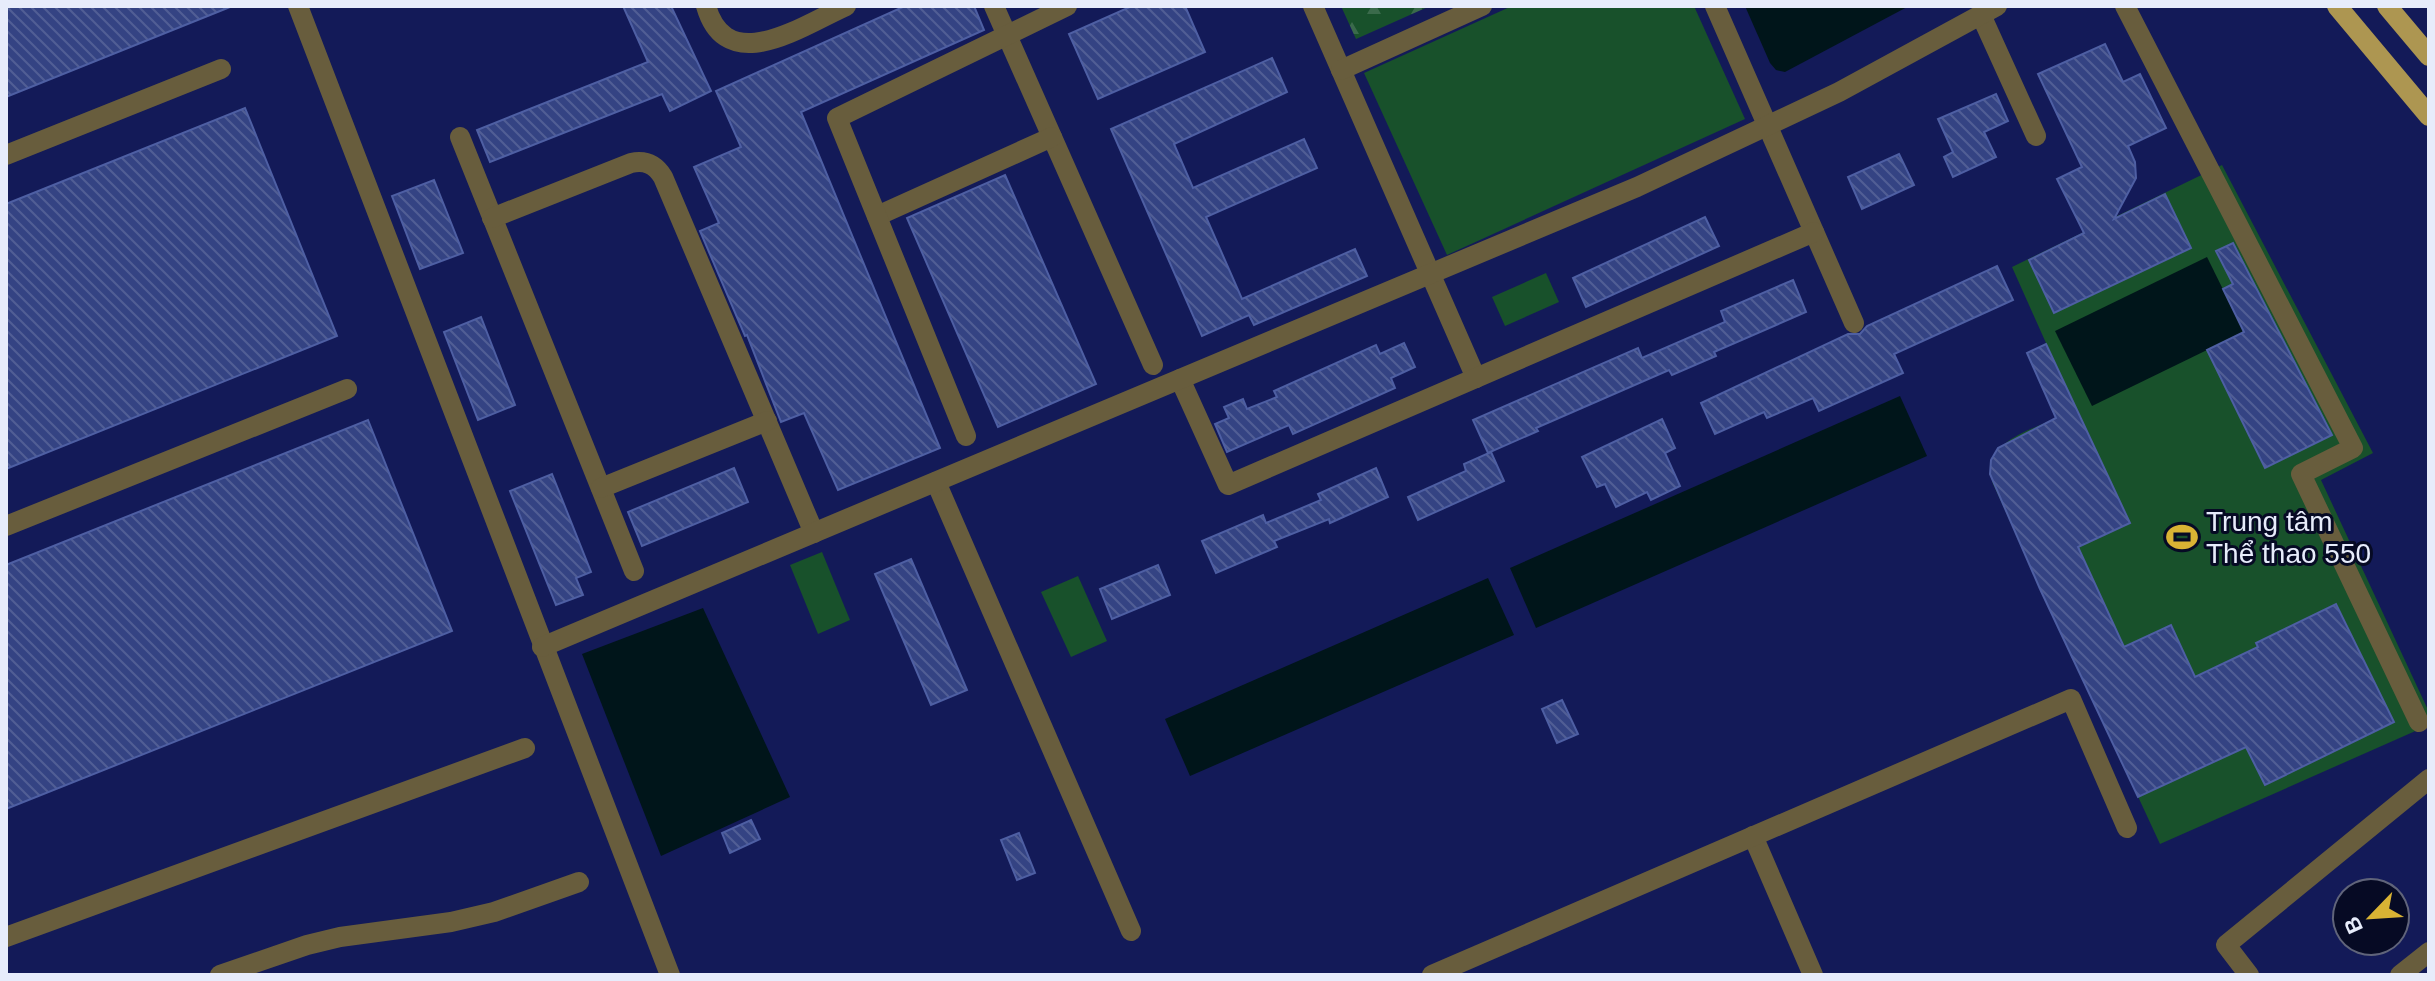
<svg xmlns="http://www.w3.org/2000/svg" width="2435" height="981" font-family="Arial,sans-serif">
	<defs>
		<pattern id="forest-firs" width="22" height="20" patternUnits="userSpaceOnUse" patternTransform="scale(2)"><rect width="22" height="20" fill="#18512b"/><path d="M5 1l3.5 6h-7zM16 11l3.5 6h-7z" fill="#3a6a4b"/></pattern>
		<pattern id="building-back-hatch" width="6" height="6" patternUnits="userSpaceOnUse" patternTransform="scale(2)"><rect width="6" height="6" fill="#344383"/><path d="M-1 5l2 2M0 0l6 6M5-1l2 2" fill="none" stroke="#515e95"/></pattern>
	</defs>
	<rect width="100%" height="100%" fill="#131a58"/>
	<g fill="#18512b">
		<path d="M 1512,6 L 1694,6 L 1745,119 L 1447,255 L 1364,73 Z"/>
		<path d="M 2222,165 L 2373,453 L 2321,480 L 2429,712 L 2429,725 L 2160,844 L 1993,484 C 1980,443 2027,432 2056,418 L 2027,353 L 2046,343 L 2012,267 Z"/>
		<path d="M 1546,273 L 1559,302 L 1505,326 L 1492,297 Z"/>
		<path d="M 822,552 L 850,620 L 818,634 L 790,565 Z"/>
		<path d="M 1078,576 L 1107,641 L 1071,657 L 1041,592 Z"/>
	</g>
	<path fill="url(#forest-firs)" d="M 1341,6 L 1430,6 L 1356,39 Z"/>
	<g fill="#00151a">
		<path d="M 1745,6 L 1909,6 L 1785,72 L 1776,70 L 1770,63 Z"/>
		<path d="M 2207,257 L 2244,332 L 2092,406 L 2055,331 Z"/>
		<path d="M 1900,396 L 1927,456 L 1536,628 L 1510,568 Z"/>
		<path d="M 1488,578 L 1514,635 L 1190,776 L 1165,719 Z"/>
		<path d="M 703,608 L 790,797 L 661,856 L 582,654 Z"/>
	</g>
	<g fill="url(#building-back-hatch)" stroke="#4e5fa3" stroke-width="2">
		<path d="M 6,6 L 230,6 L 230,7 L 6,97 Z"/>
		<path d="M 623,6 L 671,6 L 711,91 L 670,111 L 662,94 L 490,162 L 477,130 L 648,62 Z"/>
		<path d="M 905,6 L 974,6 L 984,30 L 801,112 L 940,448 L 838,490 L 804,413 L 781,422 L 747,335 L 745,336 L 700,231 L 719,223 L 694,167 L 741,147 L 716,91 Z"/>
		<path d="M 1132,6 L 1185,6 L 1205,52 L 1098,99 L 1069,34 Z"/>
		<path d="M 2105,44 L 2123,82 L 2140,74 L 2166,128 L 2128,146 L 2135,162 L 2136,178 L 2114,219 L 2165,194 L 2191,248 L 2054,313 L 2029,260 L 2084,233 L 2057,179 L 2082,167 L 2038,74 Z"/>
		<path d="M 1272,58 L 1287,92 L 1174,144 L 1193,188 L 1304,139 L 1317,168 L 1206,217 L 1242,299 L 1355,249 L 1367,276 L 1254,325 L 1249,315 L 1202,336 L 1111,129 Z"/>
		<path d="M 1996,94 L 2008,121 L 1984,132 L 1996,157 L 1953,177 L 1944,157 L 1953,152 L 1938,119 Z"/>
		<path d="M 245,108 L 337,336 L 6,469 L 6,204 Z"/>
		<path d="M 1899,154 L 1914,185 L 1862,209 L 1848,177 Z"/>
		<path d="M 1005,175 L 1096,384 L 998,427 L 907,218 Z"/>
		<path d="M 434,180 L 463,253 L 420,269 L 392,196 Z"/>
		<path d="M 1705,217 L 1719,246 L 1586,307 L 1573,278 Z"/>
		<path d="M 2233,243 L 2332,435 L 2265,468 L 2207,350 L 2244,332 L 2223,289 L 2233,284 L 2216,251 Z"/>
		<path d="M 1997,266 L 2013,300 L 1894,354 L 1903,373 L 1819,411 L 1813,398 L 1767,418 L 1764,412 L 1715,434 L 1701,403 L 1848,334 L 1860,334 L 1867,326 Z"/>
		<path d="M 1793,280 L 1806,312 L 1714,352 L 1716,356 L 1672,375 L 1669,370 L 1536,428 L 1538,431 L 1488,453 L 1473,420 L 1638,348 L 1642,358 L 1725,322 L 1721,311 Z"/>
		<path d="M 481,317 L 515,405 L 478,420 L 444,332 Z"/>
		<path d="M 1404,343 L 1415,367 L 1391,378 L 1395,388 L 1293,434 L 1289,425 L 1227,452 L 1215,424 L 1229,418 L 1224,407 L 1243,399 L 1247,409 L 1277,397 L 1274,391 L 1376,345 L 1380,354 Z"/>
		<path d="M 2046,344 L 2130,523 L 2078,547 L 2124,647 L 2171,625 L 2195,677 L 2258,647 L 2256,643 L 2336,604 L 2394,722 L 2265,785 L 2246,747 L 2138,797 L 2040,589 L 1990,474 L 1991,460 L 1998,448 L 2056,418 L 2027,353 Z"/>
		<path d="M 1662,419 L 1675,448 L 1665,453 L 1680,486 L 1651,500 L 1647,492 L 1616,507 L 1605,484 L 1597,487 L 1582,457 Z"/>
		<path d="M 368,420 L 452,631 L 6,809 L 6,565 Z"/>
		<path d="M 1491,452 L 1504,481 L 1418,520 L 1408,497 L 1466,471 L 1464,464 Z"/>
		<path d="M 734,468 L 748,502 L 642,546 L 628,512 Z"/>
		<path d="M 1376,468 L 1388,497 L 1330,523 L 1329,519 L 1274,541 L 1277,547 L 1216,573 L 1202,541 L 1263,515 L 1266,523 L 1321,500 L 1318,494 Z"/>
		<path d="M 552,474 L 591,572 L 576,578 L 583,595 L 556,605 L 510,491 Z"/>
		<path d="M 911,559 L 967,690 L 931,705 L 875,574 Z"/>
		<path d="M 1158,565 L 1170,595 L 1112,619 L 1100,589 Z"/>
		<path d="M 1562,700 L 1578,734 L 1557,743 L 1542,709 Z"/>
		<path d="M 751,820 L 760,839 L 730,853 L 722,833 Z"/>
		<path d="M 1019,833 L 1035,873 L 1017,880 L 1001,840 Z"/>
	</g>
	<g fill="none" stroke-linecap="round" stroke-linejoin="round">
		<g stroke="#685d3d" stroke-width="20">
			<path d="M 298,6 L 670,975"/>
			<path d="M 706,6 C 727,79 803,25 846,6"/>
			<path d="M 994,6 L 1153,365"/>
			<path d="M 1313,6 L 1476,378"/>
			<path d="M 1715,6 L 1854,323"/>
			<path d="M 2125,6 L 2353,448 L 2301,474 L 2419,722"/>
			<path d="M 1981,15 L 2036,136"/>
			<path d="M 1341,70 L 1482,6"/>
			<path d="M 460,137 L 634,571"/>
			<path d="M 6,155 L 221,69"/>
			<path d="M 877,216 L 1052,137"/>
			<path d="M 492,218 L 631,163 C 645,160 655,164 663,177 L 814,533"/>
			<path d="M 1180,379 L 1228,485 L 1814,232"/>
			<path d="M 966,436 L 837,118 L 1067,6"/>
			<path d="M 936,482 L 1131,931"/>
			<path d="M 601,488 L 767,421"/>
			<path d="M 6,526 L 347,389"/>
			<path d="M 542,647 L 1637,187 L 1839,92 L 1997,6"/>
			<path d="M 1753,836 L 1813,975"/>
			<path d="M 6,937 L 525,748"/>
			<path d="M 220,975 L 307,945 L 340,937 L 451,922 L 494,912 L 579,882"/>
			<path d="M 1432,975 L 2071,699 L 2127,828"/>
			<path d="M 2249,975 L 2226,945 L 2429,779"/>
			<path d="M 2400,975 L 2429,952"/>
		</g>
		<g stroke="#ad9651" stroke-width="20">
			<path d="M 2337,6 L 2429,116"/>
			<path d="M 2387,6 L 2429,56"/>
		</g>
	</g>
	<defs>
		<symbol id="stadium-bare" viewBox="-9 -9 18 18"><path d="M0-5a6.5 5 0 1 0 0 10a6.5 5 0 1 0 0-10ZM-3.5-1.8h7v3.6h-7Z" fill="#d9b334" stroke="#060a24" stroke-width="2.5" paint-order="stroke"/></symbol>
	</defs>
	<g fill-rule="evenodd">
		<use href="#stadium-bare" x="2160" y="515" width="44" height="44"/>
	</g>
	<g text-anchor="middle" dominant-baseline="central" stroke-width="6" stroke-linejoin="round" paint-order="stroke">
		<g font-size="28" fill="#e7ecfb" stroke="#060a24" text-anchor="start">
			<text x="2206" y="521">Trung tâm<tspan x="2206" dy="32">Thể thao 550</tspan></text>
		</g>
	</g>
	<rect width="2435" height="981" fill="none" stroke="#e7ecfb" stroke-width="16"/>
	<g transform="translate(2371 917) rotate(245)"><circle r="38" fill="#060a24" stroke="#60647a" stroke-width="2"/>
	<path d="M0-6L14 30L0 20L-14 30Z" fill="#d9b334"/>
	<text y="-12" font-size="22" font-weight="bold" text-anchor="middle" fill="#e7ecfb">B</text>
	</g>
</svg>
